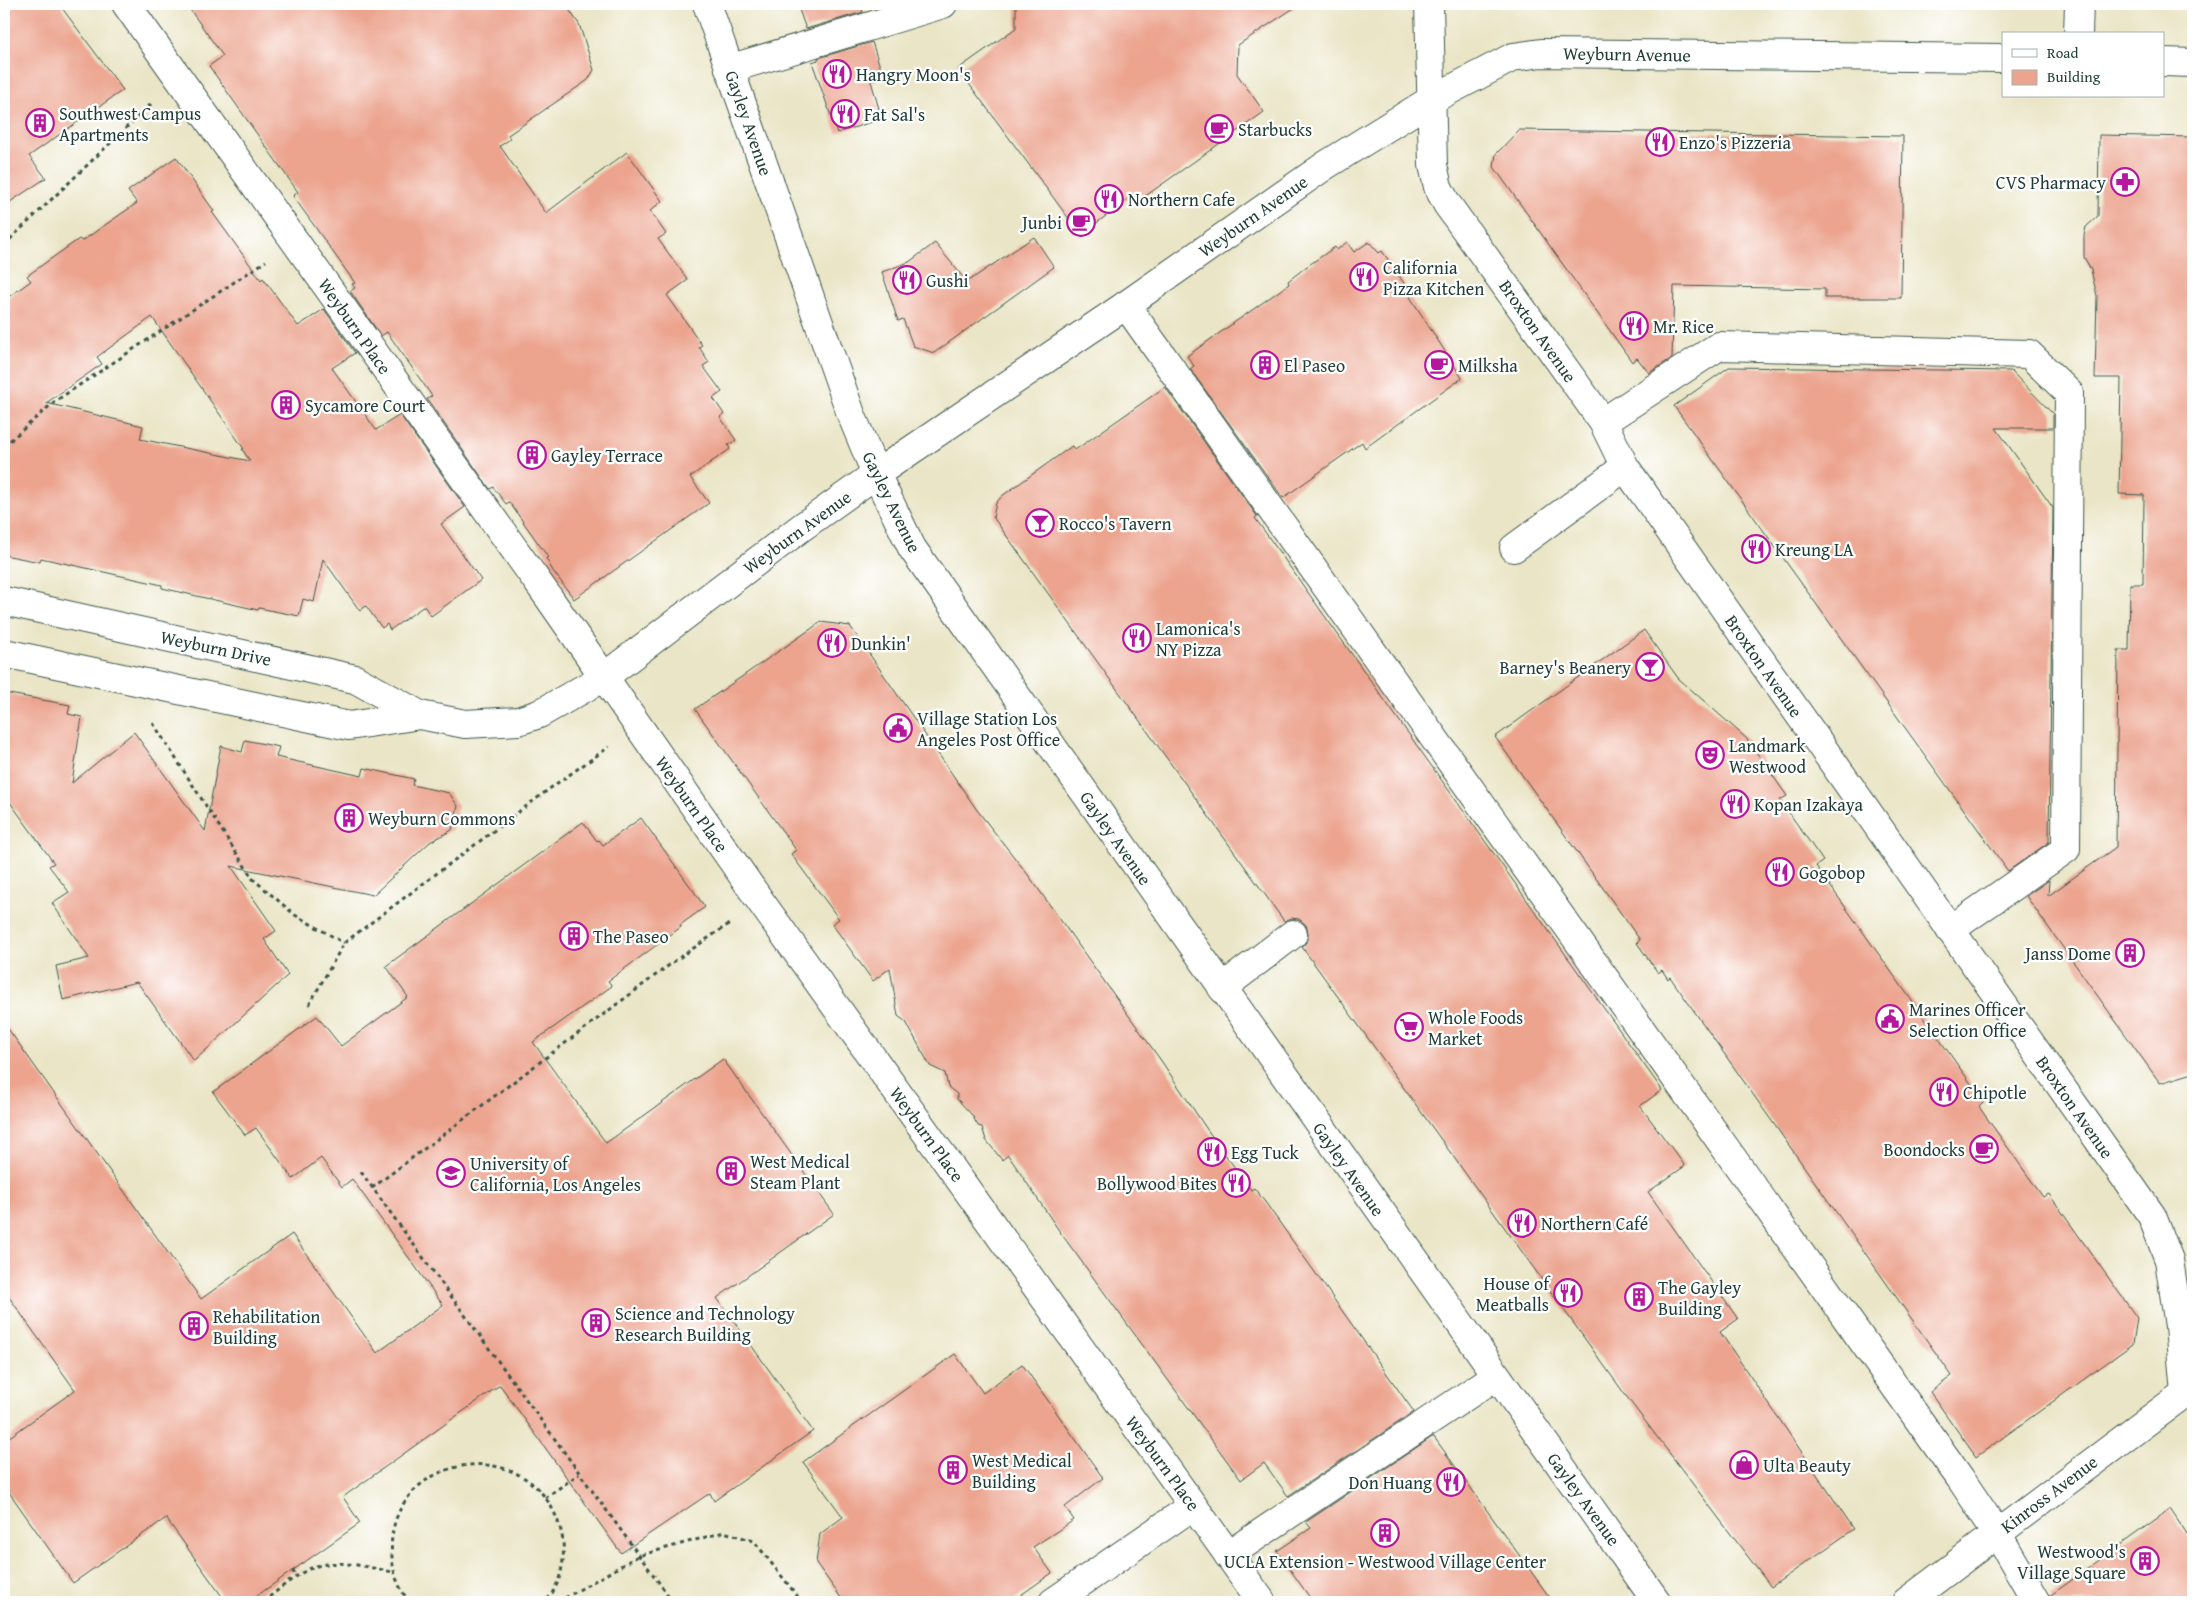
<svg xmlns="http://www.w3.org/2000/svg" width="2197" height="1606" font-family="'Gentium Book Plus',serif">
	<rect width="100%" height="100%" fill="#fff"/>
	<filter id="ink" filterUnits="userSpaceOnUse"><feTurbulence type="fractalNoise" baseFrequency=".02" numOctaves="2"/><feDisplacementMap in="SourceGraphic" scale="10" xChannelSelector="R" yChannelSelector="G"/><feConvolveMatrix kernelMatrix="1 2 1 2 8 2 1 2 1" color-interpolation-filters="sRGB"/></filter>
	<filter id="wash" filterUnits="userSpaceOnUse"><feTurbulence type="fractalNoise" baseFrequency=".0096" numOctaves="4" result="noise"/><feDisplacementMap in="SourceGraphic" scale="20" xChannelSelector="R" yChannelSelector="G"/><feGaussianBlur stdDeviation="1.12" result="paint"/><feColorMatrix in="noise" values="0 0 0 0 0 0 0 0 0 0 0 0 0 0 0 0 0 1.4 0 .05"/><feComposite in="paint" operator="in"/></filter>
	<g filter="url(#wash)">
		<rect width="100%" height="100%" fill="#eae5c6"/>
		<g id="blocks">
			<g fill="#eca48f" fill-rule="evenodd">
				<path d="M 4,4 L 59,4 L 123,90 L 29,156 L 46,178 L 4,206 Z"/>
				<path d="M 186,4 L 565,4 L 579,24 L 594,70 L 588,80 L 508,135 L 510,139 L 500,146 L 546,213 L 627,152 L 662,201 L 650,211 L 666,234 L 658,239 L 688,280 L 667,295 L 702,345 L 699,347 L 709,362 L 703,366 L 722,392 L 713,398 L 724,414 L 720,417 L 736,440 L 728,445 L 730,449 L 690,477 L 709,503 L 574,599 L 553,571 L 546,558 L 548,557 L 509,502 L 506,504 L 493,487 L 490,489 L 427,399 L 432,396 L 387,332 L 381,336 L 350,291 L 355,288 L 352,284 L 355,283 L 293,196 L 298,192 L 209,66 L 223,56 Z"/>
				<path d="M 797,4 L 860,4 L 863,12 L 806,29 Z"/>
				<path d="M 1016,4 L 1300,4 L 1238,45 L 1237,74 L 1264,112 L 1137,202 L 1132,196 L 1081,235 L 958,69 L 1016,28 Z"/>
				<path d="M 872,42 L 883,76 L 871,81 L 879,109 L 873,111 L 875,121 L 837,133 L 812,62 L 818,60 L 818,58 Z"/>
				<path d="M 1519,130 L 1903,136 L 1901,298 L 1825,298 L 1825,289 L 1674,286 L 1672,358 L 1649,373 L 1637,358 L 1632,362 L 1494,167 L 1496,154 Z"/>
				<path d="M 2099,135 L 2193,137 L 2193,1073 L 2160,1083 L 2026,896 L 2049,880 L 2048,896 L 2116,847 L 2118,650 L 2129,650 L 2130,584 L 2143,584 L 2144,495 L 2119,494 L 2121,378 L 2095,378 L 2097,296 L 2091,270 L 2084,257 L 2084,236 L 2086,227 L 2098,216 Z"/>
				<path d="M 176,157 L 214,211 L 212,212 L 261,280 L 263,278 L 298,326 L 324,309 L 355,353 L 332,368 L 376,430 L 400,415 L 465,507 L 441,524 L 481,580 L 431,616 L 424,606 L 390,630 L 387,624 L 382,628 L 366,606 L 360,611 L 323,559 L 314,602 L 303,599 L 299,616 L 259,608 L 258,610 L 162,588 L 162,585 L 41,558 L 40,562 L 4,555 L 4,300 L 31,281 L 27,276 L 45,263 L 79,239 L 82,241 L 137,203 L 128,191 ZM 152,317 L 244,449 L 242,449 L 250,461 L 140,439 L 143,426 L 46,403 L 102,364 L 97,357 Z"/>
				<path d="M 1034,237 L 1054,267 L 934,353 L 913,346 L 903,319 L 898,321 L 882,272 L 909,262 L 935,243 L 967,282 Z"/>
				<path d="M 1347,242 L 1354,252 L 1369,242 L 1379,253 L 1382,251 L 1412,295 L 1410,297 L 1462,378 L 1365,448 L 1362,442 L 1283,498 L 1190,369 L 1194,366 L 1187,356 L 1289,284 L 1288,281 L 1306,267 L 1335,247 L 1337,250 Z"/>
				<path d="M 1729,367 L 2011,371 L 2053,414 L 2053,428 L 1996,428 L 2053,508 L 2049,842 L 2008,871 L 1674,406 Z"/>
				<path d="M 1165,387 L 1257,516 L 1255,518 L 1662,1090 L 1640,1106 L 1685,1166 L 1648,1192 L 1738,1319 L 1720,1332 L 1854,1529 L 1771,1587 L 1629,1400 L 1302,947 L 1308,940 L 1308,933 L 1306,925 L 1299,919 L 1292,918 L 1284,921 L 993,517 L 996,503 L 1002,496 L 1072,446 L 1075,450 Z"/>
				<path d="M 821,622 L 850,626 L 977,810 L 1029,876 L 1162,1062 L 1206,1128 L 1251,1190 L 1254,1188 L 1265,1202 L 1414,1412 L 1288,1496 L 1264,1463 L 1241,1480 L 1060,1232 L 1008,1155 L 1002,1160 L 986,1140 L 982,1127 L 978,1126 L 972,1115 L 957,1099 L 957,1094 L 948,1087 L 945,1073 L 930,1066 L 906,1022 L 898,1016 L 890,968 L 873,981 L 832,924 L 839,919 L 791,854 L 796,850 L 695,709 Z"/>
				<path d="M 1644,630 L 1678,678 L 1747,739 L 1787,796 L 1780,800 L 1823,861 L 1816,866 L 1984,1102 L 1979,1107 L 2043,1197 L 2049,1194 L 2137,1318 L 2133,1344 L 1976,1457 L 1930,1392 L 1952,1376 L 1670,977 L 1668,979 L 1662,970 L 1658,973 L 1637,943 L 1640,940 L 1495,737 Z"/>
				<path d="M 4,693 L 70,705 L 68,714 L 82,717 L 72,783 L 134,732 L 205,831 L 221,746 L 242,752 L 245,740 L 279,747 L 276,757 L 362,776 L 364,768 L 414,779 L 412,785 L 449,793 L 458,806 L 452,830 L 430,842 L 373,895 L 231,866 L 276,931 L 264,939 L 288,975 L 194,1061 L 137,982 L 63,1000 L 56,966 L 89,958 L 52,903 L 69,892 L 49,866 L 54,863 L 4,794 Z"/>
				<path d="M 641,818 L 705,907 L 680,925 L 681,927 L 608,981 L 612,986 L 533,1042 L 606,1143 L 723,1059 L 834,1214 L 717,1298 L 813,1431 L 714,1501 L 710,1493 L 621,1553 L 500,1385 L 343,1497 L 360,1523 L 248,1602 L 226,1602 L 166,1518 L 73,1583 L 4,1485 L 4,1441 L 75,1390 L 4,1290 L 4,1023 L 201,1299 L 292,1234 L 377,1353 L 443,1305 L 352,1179 L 342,1187 L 321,1158 L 293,1179 L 256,1128 L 245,1135 L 213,1092 L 317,1016 L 341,1046 L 408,997 L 386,966 L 583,822 L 597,841 L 599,840 L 603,845 Z"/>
				<path d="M 955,1354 L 983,1393 L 1022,1364 L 1103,1478 L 1065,1507 L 1074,1520 L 1033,1547 L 1052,1573 L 1011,1602 L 844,1602 L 816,1563 L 820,1534 L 843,1517 L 803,1462 Z"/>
				<path d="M 1432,1437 L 1434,1437 L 1553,1602 L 1313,1602 L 1277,1551 L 1311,1528 L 1306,1522 Z"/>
				<path d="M 2170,1509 L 2193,1543 L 2193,1602 L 2053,1602 L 2051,1595 Z"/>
			</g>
		</g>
	</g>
	<g filter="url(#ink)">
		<use href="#blocks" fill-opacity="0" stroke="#3d564a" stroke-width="1"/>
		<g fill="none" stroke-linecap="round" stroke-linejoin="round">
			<defs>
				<g id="minor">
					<path d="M 126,4 L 549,598 L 761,902 L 1262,1602"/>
					<path d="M 707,4 L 851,414 L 876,474 L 912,548 L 1657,1602"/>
					<path d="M 1429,4 L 1433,165 L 1438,187 L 1447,204 L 1603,422 L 1625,467 L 2152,1216 L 2169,1260 L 2179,1326 L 2185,1393"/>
					<path d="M 2078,34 L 2079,4"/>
					<path d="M 2163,62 L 2193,63"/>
					<path d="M 729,69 L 943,4"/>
					<path d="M 1126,305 L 1960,1478 L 1997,1533 L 2037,1602"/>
					<path d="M 1603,422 L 1719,346 L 2029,354 L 2069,393 L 2066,849 L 1950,930"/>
					<path d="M 1514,548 L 1625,467"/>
					<path d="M 4,601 L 355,679 L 420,715 L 465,724 L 518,721 L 539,714 L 604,677 L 802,527 L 876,474 L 1126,305 L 1326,165 L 1431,100 L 1513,57 L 1541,53 L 2003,58"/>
					<path d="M 4,653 L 349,726 L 420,715"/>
					<path d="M 1222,988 L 1293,934"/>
					<path d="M 1228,1555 L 1496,1376"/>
					<path d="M 1053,1602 L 1193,1506"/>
					<path d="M 1906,1602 L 2193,1387"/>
				</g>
			</defs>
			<use href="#minor" stroke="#3d564a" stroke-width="30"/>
			<g stroke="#3d564a" stroke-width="3" stroke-dasharray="4 4" stroke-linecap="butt">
				<path d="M 4,245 L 151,104"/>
				<path d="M 4,446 L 54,402 L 266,261"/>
				<path d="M 153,723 L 253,879 L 295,915 L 344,943"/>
				<path d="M 309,1005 L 344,943 L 556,784 L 609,747"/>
				<path d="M 361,1172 L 673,1602"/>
				<path d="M 372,1188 L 676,960 L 732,922"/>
				<path d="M 545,1498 L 579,1474"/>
				<path d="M 293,1570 L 295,1578"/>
				<path d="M 263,1602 C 277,1591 303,1568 321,1565 C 344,1560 371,1568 393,1572"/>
				<path d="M 410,1602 C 399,1590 393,1573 392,1557 C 381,1455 533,1425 561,1531 C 567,1554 562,1585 545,1602"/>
				<path d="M 558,1602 L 638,1556 L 724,1532 L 754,1541 L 802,1602"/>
			</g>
			<use href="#minor" stroke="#fff" stroke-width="28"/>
		</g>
	</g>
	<defs>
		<symbol id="restaurant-ring" viewBox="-11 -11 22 22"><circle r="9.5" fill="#fff" stroke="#b5179e" stroke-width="1.5"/><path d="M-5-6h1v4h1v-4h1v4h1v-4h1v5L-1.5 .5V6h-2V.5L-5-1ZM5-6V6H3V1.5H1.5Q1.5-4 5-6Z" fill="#b5179e"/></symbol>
		<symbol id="building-ring" viewBox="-11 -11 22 22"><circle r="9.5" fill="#fff" stroke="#b5179e" stroke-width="1.5"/><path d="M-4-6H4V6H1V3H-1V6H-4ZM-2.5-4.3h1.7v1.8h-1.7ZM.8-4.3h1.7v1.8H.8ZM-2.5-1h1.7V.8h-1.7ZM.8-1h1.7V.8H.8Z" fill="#b5179e"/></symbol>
		<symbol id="cafe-ring" viewBox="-11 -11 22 22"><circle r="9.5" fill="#fff" stroke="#b5179e" stroke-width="1.5"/><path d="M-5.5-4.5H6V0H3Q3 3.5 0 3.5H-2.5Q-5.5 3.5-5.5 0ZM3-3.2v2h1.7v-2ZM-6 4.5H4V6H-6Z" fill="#b5179e"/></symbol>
		<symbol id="pharmacy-ring" viewBox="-11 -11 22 22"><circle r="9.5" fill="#fff" stroke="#b5179e" stroke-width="1.5"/><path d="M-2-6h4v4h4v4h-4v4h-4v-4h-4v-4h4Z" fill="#b5179e"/></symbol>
		<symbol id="bar-ring" viewBox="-11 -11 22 22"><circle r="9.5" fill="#fff" stroke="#b5179e" stroke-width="1.5"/><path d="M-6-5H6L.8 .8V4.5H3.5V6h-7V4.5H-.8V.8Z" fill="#b5179e"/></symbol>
		<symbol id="civic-ring" viewBox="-11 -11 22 22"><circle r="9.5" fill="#fff" stroke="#b5179e" stroke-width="1.5"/><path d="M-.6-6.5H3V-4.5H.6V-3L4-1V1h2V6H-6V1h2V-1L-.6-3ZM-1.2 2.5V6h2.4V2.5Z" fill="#b5179e"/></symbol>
		<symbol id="theatre-ring" viewBox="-11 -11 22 22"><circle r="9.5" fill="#fff" stroke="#b5179e" stroke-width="1.5"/><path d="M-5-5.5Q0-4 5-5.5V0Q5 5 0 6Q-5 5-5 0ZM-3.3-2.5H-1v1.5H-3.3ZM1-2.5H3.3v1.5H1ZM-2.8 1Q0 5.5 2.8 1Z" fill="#b5179e"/></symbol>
		<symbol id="supermarket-ring" viewBox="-11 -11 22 22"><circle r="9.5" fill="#fff" stroke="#b5179e" stroke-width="1.5"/><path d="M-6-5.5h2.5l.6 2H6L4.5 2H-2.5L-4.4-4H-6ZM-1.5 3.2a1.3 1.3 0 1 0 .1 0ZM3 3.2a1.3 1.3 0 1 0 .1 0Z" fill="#b5179e"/></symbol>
		<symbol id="university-ring" viewBox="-11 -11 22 22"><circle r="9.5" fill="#fff" stroke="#b5179e" stroke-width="1.5"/><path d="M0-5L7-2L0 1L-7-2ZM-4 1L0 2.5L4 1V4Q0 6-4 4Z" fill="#b5179e"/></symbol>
		<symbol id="shop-ring" viewBox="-11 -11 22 22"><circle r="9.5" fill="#fff" stroke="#b5179e" stroke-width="1.5"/><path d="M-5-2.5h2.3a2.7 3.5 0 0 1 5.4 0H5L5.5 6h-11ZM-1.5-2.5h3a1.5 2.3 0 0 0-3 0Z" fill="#b5179e"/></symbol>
	</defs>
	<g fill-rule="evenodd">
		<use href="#restaurant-ring" x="821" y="58" width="32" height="32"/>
		<use href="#restaurant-ring" x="829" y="98" width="32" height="32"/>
		<use href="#building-ring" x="24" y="107" width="32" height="32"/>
		<use href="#cafe-ring" x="1203" y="113" width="32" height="32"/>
		<use href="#restaurant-ring" x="1644" y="126" width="32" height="32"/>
		<use href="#pharmacy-ring" x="2109" y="166" width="32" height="32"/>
		<use href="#restaurant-ring" x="1093" y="183" width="32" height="32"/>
		<use href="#cafe-ring" x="1065" y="206" width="32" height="32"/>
		<use href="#restaurant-ring" x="1348" y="261" width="32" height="32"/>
		<use href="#restaurant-ring" x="891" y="264" width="32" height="32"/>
		<use href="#restaurant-ring" x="1618" y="310" width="32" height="32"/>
		<use href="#building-ring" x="1249" y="349" width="32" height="32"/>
		<use href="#cafe-ring" x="1423" y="349" width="32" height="32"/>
		<use href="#building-ring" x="270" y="389" width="32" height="32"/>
		<use href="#building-ring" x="516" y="439" width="32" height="32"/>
		<use href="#bar-ring" x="1024" y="507" width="32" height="32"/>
		<use href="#restaurant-ring" x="1740" y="533" width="32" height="32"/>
		<use href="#restaurant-ring" x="1121" y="622" width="32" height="32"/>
		<use href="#restaurant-ring" x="816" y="627" width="32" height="32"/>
		<use href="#bar-ring" x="1634" y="651" width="32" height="32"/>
		<use href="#civic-ring" x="882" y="712" width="32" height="32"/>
		<use href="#theatre-ring" x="1694" y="739" width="32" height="32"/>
		<use href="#restaurant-ring" x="1719" y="788" width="32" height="32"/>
		<use href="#building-ring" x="333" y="802" width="32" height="32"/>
		<use href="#restaurant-ring" x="1764" y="856" width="32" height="32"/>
		<use href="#building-ring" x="558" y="920" width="32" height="32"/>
		<use href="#building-ring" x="2114" y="937" width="32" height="32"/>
		<use href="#civic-ring" x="1874" y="1003" width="32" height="32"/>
		<use href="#supermarket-ring" x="1393" y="1011" width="32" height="32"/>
		<use href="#restaurant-ring" x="1928" y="1076" width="32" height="32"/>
		<use href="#cafe-ring" x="1968" y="1133" width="32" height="32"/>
		<use href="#restaurant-ring" x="1196" y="1136" width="32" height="32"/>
		<use href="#building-ring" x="715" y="1155" width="32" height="32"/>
		<use href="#university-ring" x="435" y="1157" width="32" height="32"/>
		<use href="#restaurant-ring" x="1220" y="1167" width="32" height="32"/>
		<use href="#restaurant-ring" x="1506" y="1207" width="32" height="32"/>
		<use href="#restaurant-ring" x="1552" y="1277" width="32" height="32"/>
		<use href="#building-ring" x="1623" y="1281" width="32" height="32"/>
		<use href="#building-ring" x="580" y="1307" width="32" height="32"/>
		<use href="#building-ring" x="178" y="1310" width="32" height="32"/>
		<use href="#shop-ring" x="1728" y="1449" width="32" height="32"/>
		<use href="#building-ring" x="937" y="1454" width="32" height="32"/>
		<use href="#restaurant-ring" x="1435" y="1466" width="32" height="32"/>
		<use href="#building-ring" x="1369" y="1517" width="32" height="32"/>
		<use href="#building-ring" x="2129" y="1545" width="32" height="32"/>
	</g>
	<g text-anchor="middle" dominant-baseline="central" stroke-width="4.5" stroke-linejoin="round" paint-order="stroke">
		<g font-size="18" fill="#1f3d34" stroke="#fff">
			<text transform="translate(1627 54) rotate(1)">Weyburn Avenue</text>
			<text transform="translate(749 123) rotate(71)">Gayley Avenue</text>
			<text transform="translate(1253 216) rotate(-35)">Weyburn Avenue</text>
			<text transform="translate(355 326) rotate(55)">Weyburn Place</text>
			<text transform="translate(1538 331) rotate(55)">Broxton Avenue</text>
			<text transform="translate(892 502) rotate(64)">Gayley Avenue</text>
			<text transform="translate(797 532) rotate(-36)">Weyburn Avenue</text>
			<text transform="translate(216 648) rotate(12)">Weyburn Drive</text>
			<text transform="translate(1764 666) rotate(55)">Broxton Avenue</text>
			<text transform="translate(692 804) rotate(55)">Weyburn Place</text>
			<text transform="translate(1116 838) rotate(55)">Gayley Avenue</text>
			<text transform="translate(2075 1107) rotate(55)">Broxton Avenue</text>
			<text transform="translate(927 1134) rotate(54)">Weyburn Place</text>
			<text transform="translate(1349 1169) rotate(55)">Gayley Avenue</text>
			<text transform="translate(1163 1463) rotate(54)">Weyburn Place</text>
			<text transform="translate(2049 1494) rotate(-37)">Kinross Avenue</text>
			<text transform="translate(1584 1499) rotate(54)">Gayley Avenue</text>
		</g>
		<g font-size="18" fill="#1f3d34" stroke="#fff" text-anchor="start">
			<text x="856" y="74">Hangry Moon's</text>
			<text x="59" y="113">Southwest Campus<tspan x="59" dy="21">Apartments</tspan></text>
			<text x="864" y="114">Fat Sal's</text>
			<text x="1238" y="129">Starbucks</text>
			<text x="1679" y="142">Enzo's Pizzeria</text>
			<text x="2106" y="182" text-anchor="end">CVS Pharmacy</text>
			<text x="1128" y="199">Northern Cafe</text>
			<text x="1062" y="222" text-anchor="end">Junbi</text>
			<text x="1383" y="267">California<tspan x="1383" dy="21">Pizza Kitchen</tspan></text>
			<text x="926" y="280">Gushi</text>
			<text x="1653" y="326">Mr. Rice</text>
			<text x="1284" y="365">El Paseo</text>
			<text x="1458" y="365">Milksha</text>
			<text x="305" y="405">Sycamore Court</text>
			<text x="551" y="455">Gayley Terrace</text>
			<text x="1059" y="523">Rocco's Tavern</text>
			<text x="1775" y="549">Kreung LA</text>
			<text x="1156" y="628">Lamonica's<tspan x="1156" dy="21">NY Pizza</tspan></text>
			<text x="851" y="643">Dunkin'</text>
			<text x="1631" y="667" text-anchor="end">Barney's Beanery</text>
			<text x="917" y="718">Village Station Los<tspan x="917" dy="21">Angeles Post Office</tspan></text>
			<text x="1729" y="745">Landmark<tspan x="1729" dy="21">Westwood</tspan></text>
			<text x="1754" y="804">Kopan Izakaya</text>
			<text x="368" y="818">Weyburn Commons</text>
			<text x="1799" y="872">Gogobop</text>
			<text x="593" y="936">The Paseo</text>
			<text x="2111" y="953" text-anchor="end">Janss Dome</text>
			<text x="1909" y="1009">Marines Officer<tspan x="1909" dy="21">Selection Office</tspan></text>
			<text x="1428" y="1017">Whole Foods<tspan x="1428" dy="21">Market</tspan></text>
			<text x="1963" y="1092">Chipotle</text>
			<text x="1965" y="1149" text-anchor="end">Boondocks</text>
			<text x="1231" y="1152">Egg Tuck</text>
			<text x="750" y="1161">West Medical<tspan x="750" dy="21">Steam Plant</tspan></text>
			<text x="470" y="1163">University of<tspan x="470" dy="21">California, Los Angeles</tspan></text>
			<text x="1217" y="1183" text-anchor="end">Bollywood Bites</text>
			<text x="1541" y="1223">Northern Café</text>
			<text x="1549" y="1283" text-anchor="end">House of<tspan x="1549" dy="21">Meatballs</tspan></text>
			<text x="1658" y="1287">The Gayley<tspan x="1658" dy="21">Building</tspan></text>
			<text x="615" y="1313">Science and Technology<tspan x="615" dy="21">Research Building</tspan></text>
			<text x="213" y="1316">Rehabilitation<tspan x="213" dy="21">Building</tspan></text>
			<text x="972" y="1460">West Medical<tspan x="972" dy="21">Building</tspan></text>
			<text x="1763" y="1465">Ulta Beauty</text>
			<text x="1432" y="1482" text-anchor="end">Don Huang</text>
			<text x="2126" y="1551" text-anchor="end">Westwood's<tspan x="2126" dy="21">Village Square</tspan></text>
			<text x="1385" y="1561" text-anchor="middle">UCLA Extension - Westwood Village Center</text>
		</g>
	</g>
	<rect width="2197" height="1606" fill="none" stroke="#fff" stroke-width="20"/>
	<rect x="2002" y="32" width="162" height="65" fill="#ffffff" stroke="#a5b1ae"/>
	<rect x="2012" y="49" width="25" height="8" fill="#ffffff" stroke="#a5b1ae"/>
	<text x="2047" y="58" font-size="15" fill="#1f3d34">Road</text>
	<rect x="2012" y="70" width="25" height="15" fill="#eca48f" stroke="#a5b1ae"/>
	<text x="2047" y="82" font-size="15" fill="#1f3d34">Building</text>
</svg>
